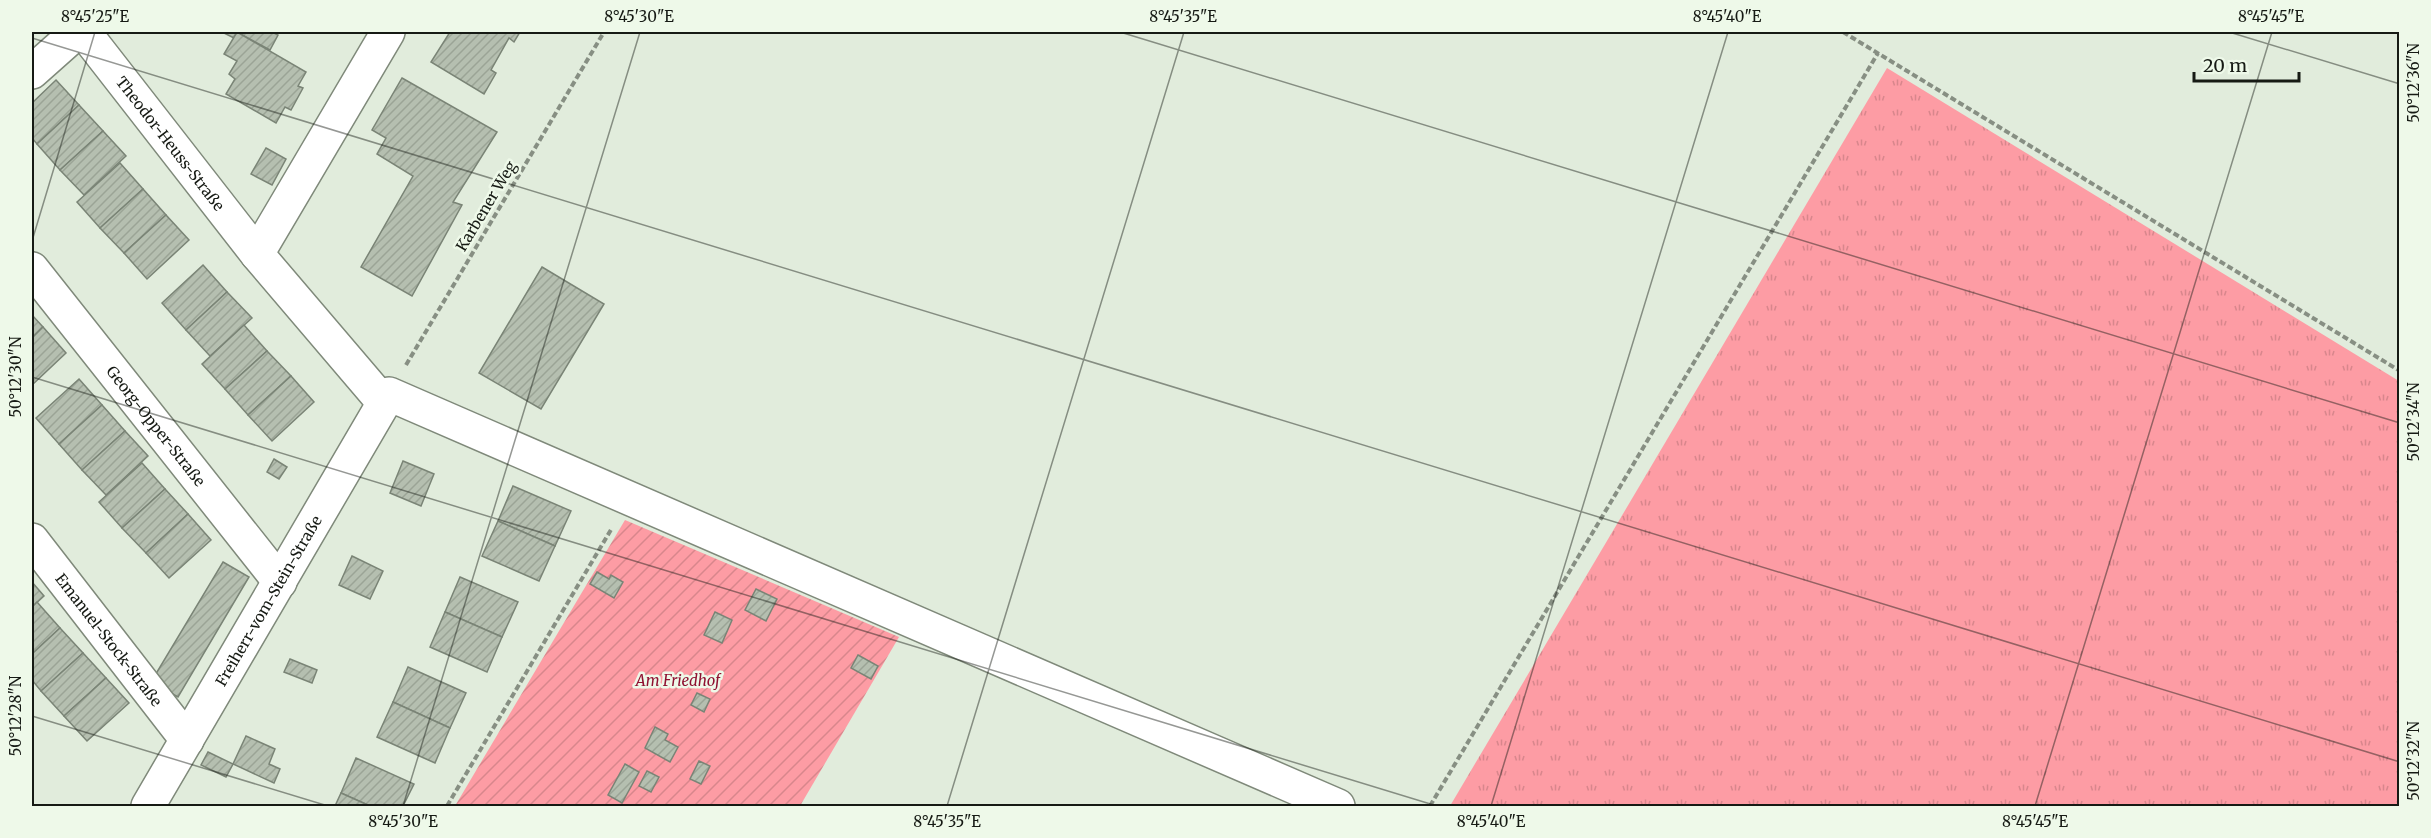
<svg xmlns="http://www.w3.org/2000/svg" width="2431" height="838" font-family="Merriweather,serif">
	<defs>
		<pattern id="grass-tufts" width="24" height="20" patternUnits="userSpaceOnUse" patternTransform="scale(1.5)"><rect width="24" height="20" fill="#fd9ca4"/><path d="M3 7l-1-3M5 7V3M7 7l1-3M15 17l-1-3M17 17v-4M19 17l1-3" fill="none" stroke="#d8868c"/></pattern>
		<pattern id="garden-furrows" width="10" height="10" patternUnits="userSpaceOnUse" patternTransform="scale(1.5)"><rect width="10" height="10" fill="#fd9ca4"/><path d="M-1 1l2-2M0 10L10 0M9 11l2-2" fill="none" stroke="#d8868c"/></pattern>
		<pattern id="building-hatch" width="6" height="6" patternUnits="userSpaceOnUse" patternTransform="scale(1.5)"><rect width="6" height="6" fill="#b5bfb0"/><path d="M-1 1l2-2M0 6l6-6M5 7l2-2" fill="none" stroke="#9ba496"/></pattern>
	</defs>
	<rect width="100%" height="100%" fill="#e1ecdc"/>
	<path fill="url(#grass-tufts)" d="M 1887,68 L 2399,381 L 2399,806 L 1450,806 Z"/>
	<path fill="url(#garden-furrows)" d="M 625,520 L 899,637 L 800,806 L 455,806 Z"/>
	<g fill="url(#building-hatch)" stroke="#7a8476" stroke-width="1.5">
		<path d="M 222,32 L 272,32 L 278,35 L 270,50 L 237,32 L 234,38 Z"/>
		<path d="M 237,32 L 306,72 L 298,86 L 303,88 L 291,110 L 285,107 L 276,123 L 226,94 L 235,79 L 229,74 L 237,61 L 224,54 Z"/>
		<path d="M 450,32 L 520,32 L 514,42 L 509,38 L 491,70 L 496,73 L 484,94 L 431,62 Z"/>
		<path d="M 402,78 L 497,132 L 453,202 L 462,205 L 412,296 L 361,267 L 413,176 L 377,154 L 386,138 L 372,130 Z"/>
		<path d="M 56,80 L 79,105 L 37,144 L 32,138 L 32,103 Z"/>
		<path d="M 79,105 L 103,131 L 60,170 L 37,144 Z"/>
		<path d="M 103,131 L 126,156 L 84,195 L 60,170 Z"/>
		<path d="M 266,148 L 286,159 L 272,185 L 251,174 Z"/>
		<path d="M 120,163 L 143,189 L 100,228 L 77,202 Z"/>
		<path d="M 143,189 L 166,215 L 124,253 L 100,228 Z"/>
		<path d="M 166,215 L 189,240 L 147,279 L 124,253 Z"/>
		<path d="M 203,265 L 227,292 L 186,330 L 162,303 Z"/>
		<path d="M 542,267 L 604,304 L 541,409 L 479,373 Z"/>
		<path d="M 227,292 L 252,318 L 210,356 L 186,330 Z"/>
		<path d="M 32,315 L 43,327 L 32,338 Z"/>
		<path d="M 244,325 L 267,351 L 225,389 L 202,364 Z"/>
		<path d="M 43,327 L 66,353 L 32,385 L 32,338 Z"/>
		<path d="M 267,351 L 291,376 L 248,415 L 225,389 Z"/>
		<path d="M 291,376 L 314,402 L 272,441 L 248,415 Z"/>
		<path d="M 79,379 L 102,405 L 59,444 L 36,418 Z"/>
		<path d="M 102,405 L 125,431 L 82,470 L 59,444 Z"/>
		<path d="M 125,431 L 148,456 L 106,495 L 82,470 Z"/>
		<path d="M 274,459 L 287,467 L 279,479 L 267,472 Z"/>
		<path d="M 403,461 L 434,474 L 421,506 L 390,493 Z"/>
		<path d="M 142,463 L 165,489 L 122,528 L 99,502 Z"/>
		<path d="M 513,486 L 571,511 L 555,546 L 498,521 Z"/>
		<path d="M 165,489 L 188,514 L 146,553 L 122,528 Z"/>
		<path d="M 188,514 L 211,540 L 169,578 L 146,553 Z"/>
		<path d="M 498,521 L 555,546 L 539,581 L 482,556 Z"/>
		<path d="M 352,556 L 383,571 L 370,599 L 339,585 Z"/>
		<path d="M 223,562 L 249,577 L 178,697 L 151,682 Z"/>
		<path d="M 597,572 L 609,579 L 611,575 L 623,582 L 614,598 L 590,584 Z"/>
		<path d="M 460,577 L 518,602 L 502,637 L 445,612 Z"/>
		<path d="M 32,582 L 44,596 L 32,607 Z"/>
		<path d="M 756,589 L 777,599 L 766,621 L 745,610 Z"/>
		<path d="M 37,602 L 60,628 L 32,654 L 32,607 Z"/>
		<path d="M 445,612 L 502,637 L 487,672 L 430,647 Z"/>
		<path d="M 715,612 L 732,620 L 722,643 L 704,635 Z"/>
		<path d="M 60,628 L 83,653 L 41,691 L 32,680 L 32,654 Z"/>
		<path d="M 83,653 L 106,678 L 64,716 L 41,691 Z"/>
		<path d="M 858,655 L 878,666 L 871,679 L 851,668 Z"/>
		<path d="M 290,659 L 317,670 L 312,683 L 284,672 Z"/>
		<path d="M 408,667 L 466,693 L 450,728 L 393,702 Z"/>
		<path d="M 106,678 L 129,703 L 87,741 L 64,716 Z"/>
		<path d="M 697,693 L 710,699 L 704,712 L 691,705 Z"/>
		<path d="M 393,702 L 450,728 L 435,763 L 377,737 Z"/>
		<path d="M 655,727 L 668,734 L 665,740 L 678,747 L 670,762 L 645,748 Z"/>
		<path d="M 246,736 L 275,749 L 269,764 L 280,769 L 274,783 L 233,764 Z"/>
		<path d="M 208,752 L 233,764 L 226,777 L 201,765 Z"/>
		<path d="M 356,758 L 414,784 L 403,806 L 370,806 L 341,793 Z"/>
		<path d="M 699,761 L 710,766 L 701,784 L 690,779 Z"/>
		<path d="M 625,764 L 639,772 L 622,803 L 608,795 Z"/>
		<path d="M 647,771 L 659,777 L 651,792 L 639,786 Z"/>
		<path d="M 341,793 L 370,806 L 335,806 Z"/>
	</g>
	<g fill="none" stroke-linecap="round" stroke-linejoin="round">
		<defs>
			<g id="minor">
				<path id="s1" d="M 84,32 L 257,254 L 384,403"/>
				<path d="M 32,72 L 77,32"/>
				<path d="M 257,254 L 388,32"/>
				<path id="s2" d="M 32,269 L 280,582"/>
				<path id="s3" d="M 32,540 L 187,740"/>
				<path id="s4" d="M 148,806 L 389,394 L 1338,806"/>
			</g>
		</defs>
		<use href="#minor" stroke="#7f897a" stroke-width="36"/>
		<g stroke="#878f83" stroke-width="4" stroke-dasharray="6 3" stroke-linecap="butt">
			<path d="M 1843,32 L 2400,371"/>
			<path d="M 406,365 L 604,32"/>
			<path d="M 447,806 L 612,528"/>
			<path d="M 1430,806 L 1878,53"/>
		</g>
		<use href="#minor" stroke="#fff" stroke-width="33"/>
	</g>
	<path fill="none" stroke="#161a14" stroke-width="1.5" stroke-opacity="0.45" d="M 1120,32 L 2400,423M 2229,32 L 2400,84M 32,38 L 2400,762M 32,241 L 95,32M 32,377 L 1437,806M 32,716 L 328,806M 403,806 L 640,32M 947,806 L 1184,32M 1491,806 L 1728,32M 2035,806 L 2272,32"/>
	<g text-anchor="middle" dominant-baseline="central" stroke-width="5" stroke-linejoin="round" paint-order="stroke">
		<g font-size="15" fill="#161a14" stroke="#eef9e9">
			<text stroke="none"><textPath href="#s1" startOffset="141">Theodor-Heuss-Straße</textPath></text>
			<text transform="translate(486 206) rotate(-59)">Karbener Weg</text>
			<text stroke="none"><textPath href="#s2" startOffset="200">Georg-Opper-Straße</textPath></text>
			<text stroke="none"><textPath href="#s4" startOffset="238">Freiherr-vom-Stein-Straße</textPath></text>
			<text stroke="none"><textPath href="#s3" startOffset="126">Emanuel-Stock-Straße</textPath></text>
		</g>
		<g font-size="15" font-style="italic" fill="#8f1131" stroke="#eef9e9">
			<text x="678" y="680">Am Friedhof</text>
		</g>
	</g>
	<rect width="2431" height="838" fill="none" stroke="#eef9e9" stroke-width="66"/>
	<path d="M2194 72v9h105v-9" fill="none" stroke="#161a14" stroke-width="3"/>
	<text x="2203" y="72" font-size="18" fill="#161a14" stroke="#eef9e9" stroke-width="4.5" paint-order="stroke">20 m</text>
	<rect x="33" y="33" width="2365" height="772" fill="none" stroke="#161a14" stroke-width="2"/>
	<g font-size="15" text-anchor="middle" fill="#161a14">
		<text x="95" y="22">8°45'25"E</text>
		<text x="639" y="22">8°45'30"E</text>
		<text x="1183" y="22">8°45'35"E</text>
		<text x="1727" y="22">8°45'40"E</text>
		<text x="2271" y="22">8°45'45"E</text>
		<text transform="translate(2414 83) rotate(-90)" y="5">50°12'36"N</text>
		<text transform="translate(16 377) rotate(-90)" y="5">50°12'30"N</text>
		<text transform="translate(2414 422) rotate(-90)" y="5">50°12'34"N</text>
		<text transform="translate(16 716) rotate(-90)" y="5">50°12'28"N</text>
		<text transform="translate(2414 761) rotate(-90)" y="5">50°12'32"N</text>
		<text x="403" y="827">8°45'30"E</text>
		<text x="947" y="827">8°45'35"E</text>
		<text x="1491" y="827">8°45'40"E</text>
		<text x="2035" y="827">8°45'45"E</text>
	</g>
</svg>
